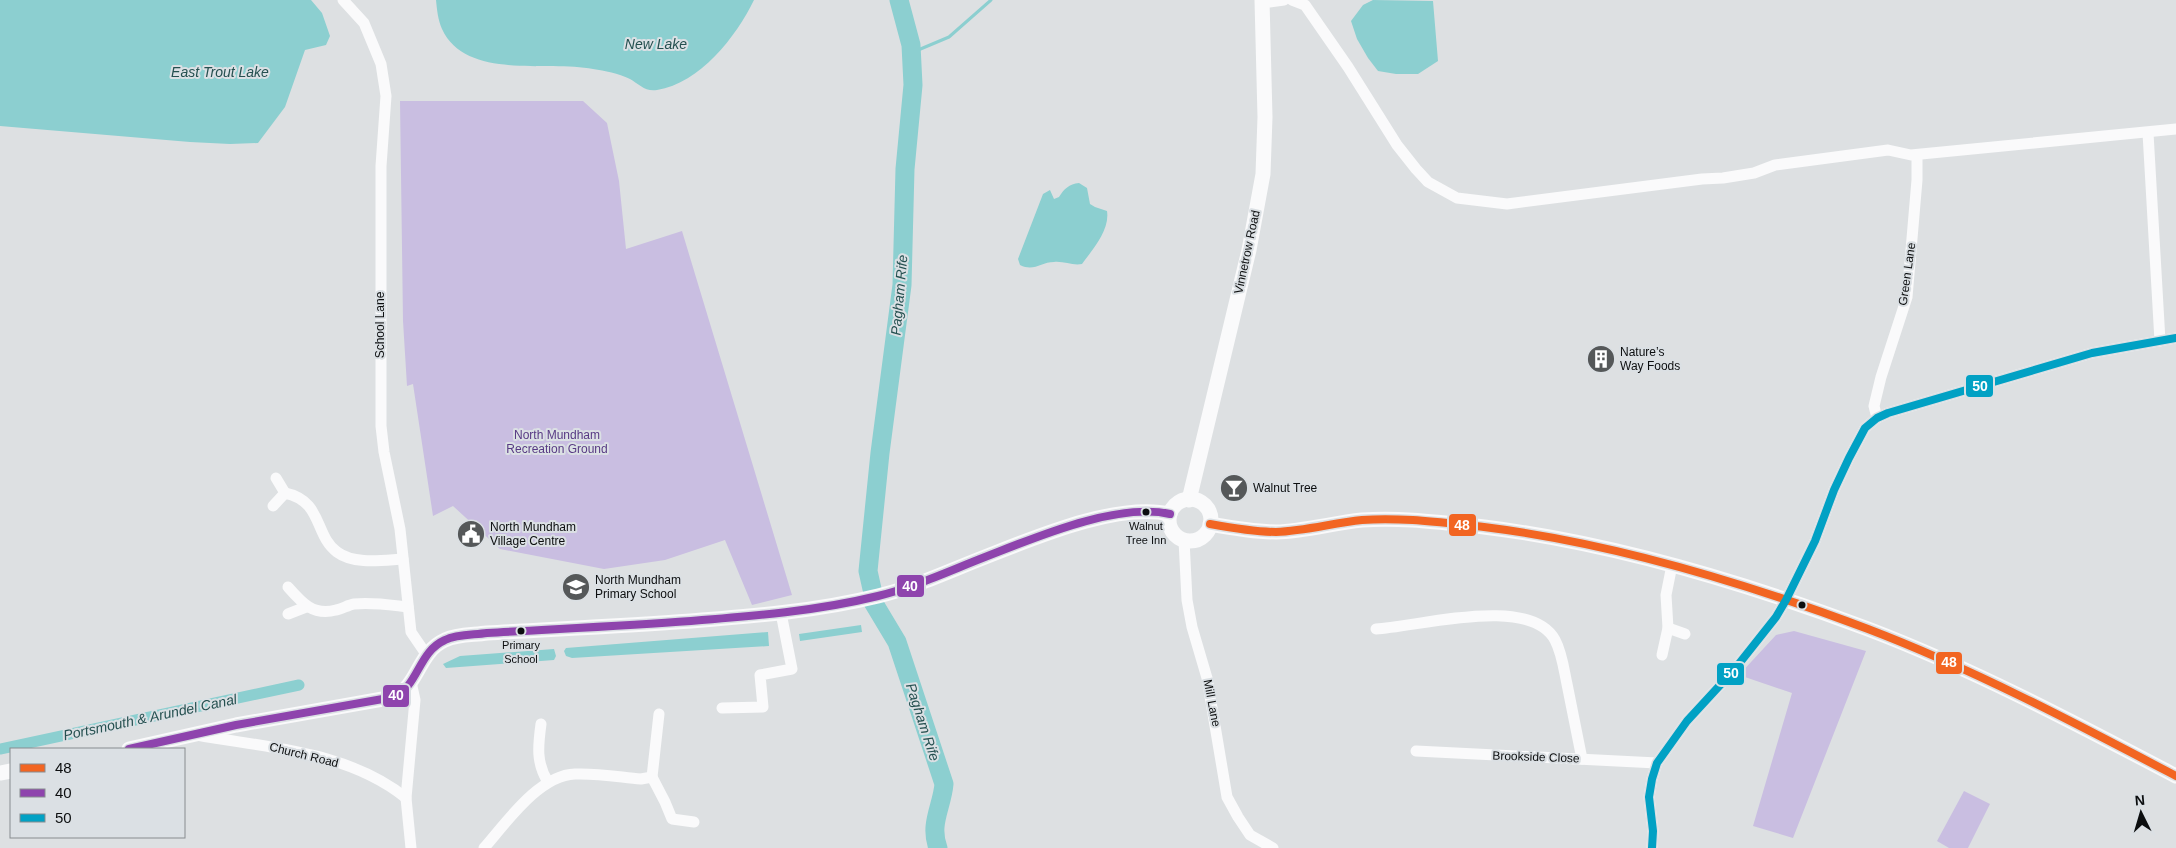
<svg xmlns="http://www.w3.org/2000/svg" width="2176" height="848" font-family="Arial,sans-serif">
	<rect width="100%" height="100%" fill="#dde0e2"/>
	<g fill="#c9bee1">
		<path d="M 400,101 L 583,101 L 607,123 L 619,181 L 626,249 L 682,231 L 792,595 L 752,605 L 725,540 L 665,560 L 604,569 L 500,549 L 453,506 L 433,516 L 413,384 L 407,386 L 403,321 Z"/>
		<path d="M 1794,631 L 1866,651 L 1793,838 L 1753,826 L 1792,693 L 1739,675 L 1776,635 Z"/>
		<path d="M 1964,791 L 1990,804 L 1968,848 L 1949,848 L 1937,841 Z"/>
	</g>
	<g fill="#8ccfd0">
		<path d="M 0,0 L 311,0 L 322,13 L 330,36 L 326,45 L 305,50 L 285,107 L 258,143 L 230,144 L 190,142 L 0,126 Z"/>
		<path d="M 436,0 L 754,0 C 736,37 700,83 657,90 C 645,92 639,84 630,79 C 618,73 605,71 593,69 C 549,60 466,81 442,29 C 438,20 437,10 436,0 Z"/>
		<path d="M 1373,0 L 1433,1 L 1438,61 L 1418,74 L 1396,74 L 1378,71 L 1368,58 L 1357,39 L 1351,21 L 1363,5 Z"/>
		<path d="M 1079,183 L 1087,188 L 1090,204 L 1095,207 L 1107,211 C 1110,230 1093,249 1082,264 C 1073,266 1064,261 1054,262 C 1041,262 1034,272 1020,265 L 1018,259 L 1043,194 L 1050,190 L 1054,199 L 1059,197 C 1064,189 1069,184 1079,183 Z"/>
		<path d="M 861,625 L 862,632 L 800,641 L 799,634 Z"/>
		<path d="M 768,632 L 769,646 L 572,658 L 566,656 L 564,651 L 566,648 Z"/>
		<path d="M 554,649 L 556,656 L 554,660 L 446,668 L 443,664 L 460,656 Z"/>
	</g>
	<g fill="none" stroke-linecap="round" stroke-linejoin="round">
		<g stroke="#8ccfd0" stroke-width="3">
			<path d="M 898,0 L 899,1"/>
			<path d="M 911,53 L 949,37 L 991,0"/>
		</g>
		<path stroke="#8ccfd0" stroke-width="11" d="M 0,749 L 299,685"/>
		<g stroke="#8ccfd0" stroke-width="19">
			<path d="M 872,589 L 868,571 L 880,453 L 902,285 L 905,169 L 913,85 L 911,45 L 899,0"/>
			<path d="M 873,602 L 897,642 L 944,784 C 942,807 929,824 938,848"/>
		</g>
		<g stroke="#fafafb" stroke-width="11">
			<path d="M 343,0 L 364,23 L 381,64 L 386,96 L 381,166 L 381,426 L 384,452 L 400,529 L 411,632 L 426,654"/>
			<path d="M 1292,0 L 1305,5 L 1348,67 L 1397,145 L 1416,169 L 1428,182 L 1457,198 L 1507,204 L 1702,179 L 1723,178 L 1754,173 L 1775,165 L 1888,150 L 1911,155 L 2176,129"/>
			<path d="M 1262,3 L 1284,0"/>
			<path d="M 2148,133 L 2160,341"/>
			<path d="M 1877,418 L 1874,406 L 1881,377 L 1907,297 L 1917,180 L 1917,155"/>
			<path d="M 276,478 L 285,493"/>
			<path d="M 273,506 L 285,493 C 323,501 314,535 337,552 C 354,565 384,560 403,559"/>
			<path d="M 1184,540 L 1187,600 L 1192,627 L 1207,678 L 1227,797 L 1238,817 L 1250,835 L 1273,848"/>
			<path d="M 288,587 C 302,603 313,616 336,610 C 342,609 348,605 354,604 C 373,602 390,605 408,607"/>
			<path d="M 288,614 L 306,607"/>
			<path d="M 1668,628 L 1685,634"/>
			<path d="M 1376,629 C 1418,627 1530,594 1555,640 C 1562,653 1564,670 1567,684 C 1572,709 1577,734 1582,759"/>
			<path d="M 1662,655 L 1668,628 L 1666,595 L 1672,565"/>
			<path d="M 411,682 L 415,700 L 406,798 L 411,848"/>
			<path d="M 722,708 L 763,707 L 760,675 L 792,669 L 781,613"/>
			<path d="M 541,724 C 538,746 536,763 548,782"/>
			<path d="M 197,735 C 268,748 348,751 406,798"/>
			<path d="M 1416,751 L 1657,763"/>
			<path d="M 652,777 L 665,802 L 672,819 L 694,822"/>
			<path d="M 484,848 C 506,823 539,775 575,774 C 597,773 619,777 641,779 L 652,777 L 659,714"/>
			<path d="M 1652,848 L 1653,831 L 1649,797 L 1652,779 L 1657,763 L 1687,721 L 1734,670 L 1776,617 L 1786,600 L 1815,541 L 1834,490 L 1849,458 L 1865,428 L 1877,418 L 1888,413 L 2092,353 L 2176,338"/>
		</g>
		<g stroke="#fafafb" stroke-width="15">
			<circle cx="1190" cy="520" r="21"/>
			<path d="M 1189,500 L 1249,250 L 1263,174 L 1265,117 L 1262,0"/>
			<path d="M 1210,524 C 1232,528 1254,532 1276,532 C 1305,531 1333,523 1362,520 C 1403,517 1444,523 1484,527 C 1613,543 1746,583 1868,629 C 1973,669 2077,724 2176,776"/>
			<path d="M 129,749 L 236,725 L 394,697 C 419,685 418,652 445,640 C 457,634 473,635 487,633 C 555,629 623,626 691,621 C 754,616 817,611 878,596 C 915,587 949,571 985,557 C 1034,538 1117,502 1170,514"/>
			<path d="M 0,773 L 11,771"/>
		</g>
		<defs>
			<path id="bus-1" d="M 1210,524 C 1232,528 1254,532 1276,532 C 1305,531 1333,523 1362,520 C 1403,517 1444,523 1484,527 C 1613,543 1746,583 1868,629 C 1973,669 2077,724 2176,776"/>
			<path id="bus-2" d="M 129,749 L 236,725 L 394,697 C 419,685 418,652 445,640 C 457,634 473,635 487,633 C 555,629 623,626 691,621 C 754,616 817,611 878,596 C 915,587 949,571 985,557 C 1034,538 1117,502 1170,514"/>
			<path id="bus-3" d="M 1652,848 L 1653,831 L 1649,797 L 1652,779 L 1657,763 L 1687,721 L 1734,670 L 1776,617 L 1786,600 L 1815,541 L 1834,490 L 1849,458 L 1865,428 L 1877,418 L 1888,413 L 2092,353 L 2176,338"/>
		</defs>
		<use href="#bus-1" stroke="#dbe0e4" stroke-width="11"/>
		<use href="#bus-2" stroke="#dbe0e4" stroke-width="11"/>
		<use href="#bus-3" stroke="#dbe0e4" stroke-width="11"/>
		<use href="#bus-1" stroke="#f26522" stroke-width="8"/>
		<use href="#bus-2" stroke="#8e44ad" stroke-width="8"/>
		<use href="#bus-3" stroke="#01a1c4" stroke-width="8"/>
	</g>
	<defs>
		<symbol id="building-disc" viewBox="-11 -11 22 22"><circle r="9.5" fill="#555859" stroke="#dbe0e4"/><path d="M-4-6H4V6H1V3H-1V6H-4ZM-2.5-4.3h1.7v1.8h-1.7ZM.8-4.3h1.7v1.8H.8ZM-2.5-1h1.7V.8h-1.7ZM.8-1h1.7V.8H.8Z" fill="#fff"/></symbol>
		<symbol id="bar-disc" viewBox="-11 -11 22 22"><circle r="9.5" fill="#555859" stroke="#dbe0e4"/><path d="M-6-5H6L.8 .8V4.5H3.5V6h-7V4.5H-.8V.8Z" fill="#fff"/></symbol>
		<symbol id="civic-disc" viewBox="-11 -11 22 22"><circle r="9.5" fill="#555859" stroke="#dbe0e4"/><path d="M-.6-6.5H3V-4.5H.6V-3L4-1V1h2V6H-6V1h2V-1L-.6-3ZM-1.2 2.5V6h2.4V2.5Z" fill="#fff"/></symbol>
		<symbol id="school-disc" viewBox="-11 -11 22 22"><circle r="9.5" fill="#555859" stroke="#dbe0e4"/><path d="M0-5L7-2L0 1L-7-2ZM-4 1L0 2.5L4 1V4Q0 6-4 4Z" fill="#fff"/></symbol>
	</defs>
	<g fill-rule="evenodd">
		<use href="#building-disc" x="1585" y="343" width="32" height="32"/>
		<use href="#bar-disc" x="1218" y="472" width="32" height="32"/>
		<use href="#civic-disc" x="455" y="518" width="32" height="32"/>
		<use href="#school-disc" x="560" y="571" width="32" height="32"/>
	</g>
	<g fill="#0c0e0f" stroke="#dbe0e4" stroke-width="2">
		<circle cx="1146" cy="512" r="4.5"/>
		<circle cx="1802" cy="605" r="4.5"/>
		<circle cx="521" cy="631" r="4.5"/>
	</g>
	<g text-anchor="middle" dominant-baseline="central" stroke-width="4" stroke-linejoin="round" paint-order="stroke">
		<g font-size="11" fill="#0c0e0f" stroke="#dbe0e4">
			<text x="1146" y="526">Walnut<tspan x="1146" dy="14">Tree Inn</tspan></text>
			<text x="521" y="645">Primary<tspan x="521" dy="14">School</tspan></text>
		</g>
		<g font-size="12" fill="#0c0e0f" stroke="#dbe0e4">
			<text transform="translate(1247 252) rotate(-78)">Vinnetrow Road</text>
			<text transform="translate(1907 274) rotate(-82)">Green Lane</text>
			<text transform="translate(380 325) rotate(-90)">School Lane</text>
			<text transform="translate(1212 703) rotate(79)">Mill Lane</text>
			<text transform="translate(304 755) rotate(14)">Church Road</text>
			<text transform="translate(1536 757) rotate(2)">Brookside Close</text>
		</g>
		<g font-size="12" fill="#0c0e0f" stroke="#dbe0e4" text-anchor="start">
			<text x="1620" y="352">Nature’s<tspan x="1620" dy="14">Way Foods</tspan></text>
			<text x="1253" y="488">Walnut Tree</text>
			<text x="490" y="527">North Mundham<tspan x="490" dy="14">Village Centre</tspan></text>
			<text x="595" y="580">North Mundham<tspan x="595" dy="14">Primary School</tspan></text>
		</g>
		<g font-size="12" fill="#583a84" stroke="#dbe0e4">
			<text x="557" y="435">North Mundham<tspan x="557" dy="14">Recreation Ground</tspan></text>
		</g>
		<g font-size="14" font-style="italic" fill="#255050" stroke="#dbe0e4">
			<text x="656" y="44">New Lake</text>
			<text x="220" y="72">East Trout Lake</text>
			<text transform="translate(899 295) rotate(-85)">Pagham Rife</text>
			<text transform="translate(150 717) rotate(-12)">Portsmouth &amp; Arundel Canal</text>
			<text transform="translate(923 722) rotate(72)">Pagham Rife</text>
		</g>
	</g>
	<g stroke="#dbe0e4" stroke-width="2">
		<rect x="1965" y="374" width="29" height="24" rx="5" fill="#01a1c4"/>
		<rect x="1448" y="513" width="29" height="24" rx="5" fill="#f26522"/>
		<rect x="896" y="574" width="29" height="24" rx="5" fill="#8e44ad"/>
		<rect x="1935" y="651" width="28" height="24" rx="5" fill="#f26522"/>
		<rect x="1716" y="662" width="29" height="24" rx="5" fill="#01a1c4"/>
		<rect x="382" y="684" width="28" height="24" rx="5" fill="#8e44ad"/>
	</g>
	<g font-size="14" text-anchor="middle" font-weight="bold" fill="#fff">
		<text x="1980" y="391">50</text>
		<text x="1462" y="530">48</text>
		<text x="910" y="591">40</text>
		<text x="1949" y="667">48</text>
		<text x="1731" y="678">50</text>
		<text x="396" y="700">40</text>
	</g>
	<rect x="10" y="748" width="175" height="90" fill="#dbe0e4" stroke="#888c8f"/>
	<rect x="20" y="764" width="25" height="8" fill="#f26522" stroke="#888c8f"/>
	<text x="55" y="773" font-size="15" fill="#0c0e0f">48</text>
	<rect x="20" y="789" width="25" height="8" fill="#8e44ad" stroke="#888c8f"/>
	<text x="55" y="798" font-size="15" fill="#0c0e0f">40</text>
	<rect x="20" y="814" width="25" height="8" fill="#01a1c4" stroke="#888c8f"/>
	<text x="55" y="823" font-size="15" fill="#0c0e0f">50</text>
	<g transform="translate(2141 813) rotate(355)" stroke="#dbe0e4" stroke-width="4" paint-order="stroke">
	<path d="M0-4L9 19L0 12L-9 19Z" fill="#0c0e0f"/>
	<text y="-8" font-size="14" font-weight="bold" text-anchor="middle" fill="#0c0e0f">N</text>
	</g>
</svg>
